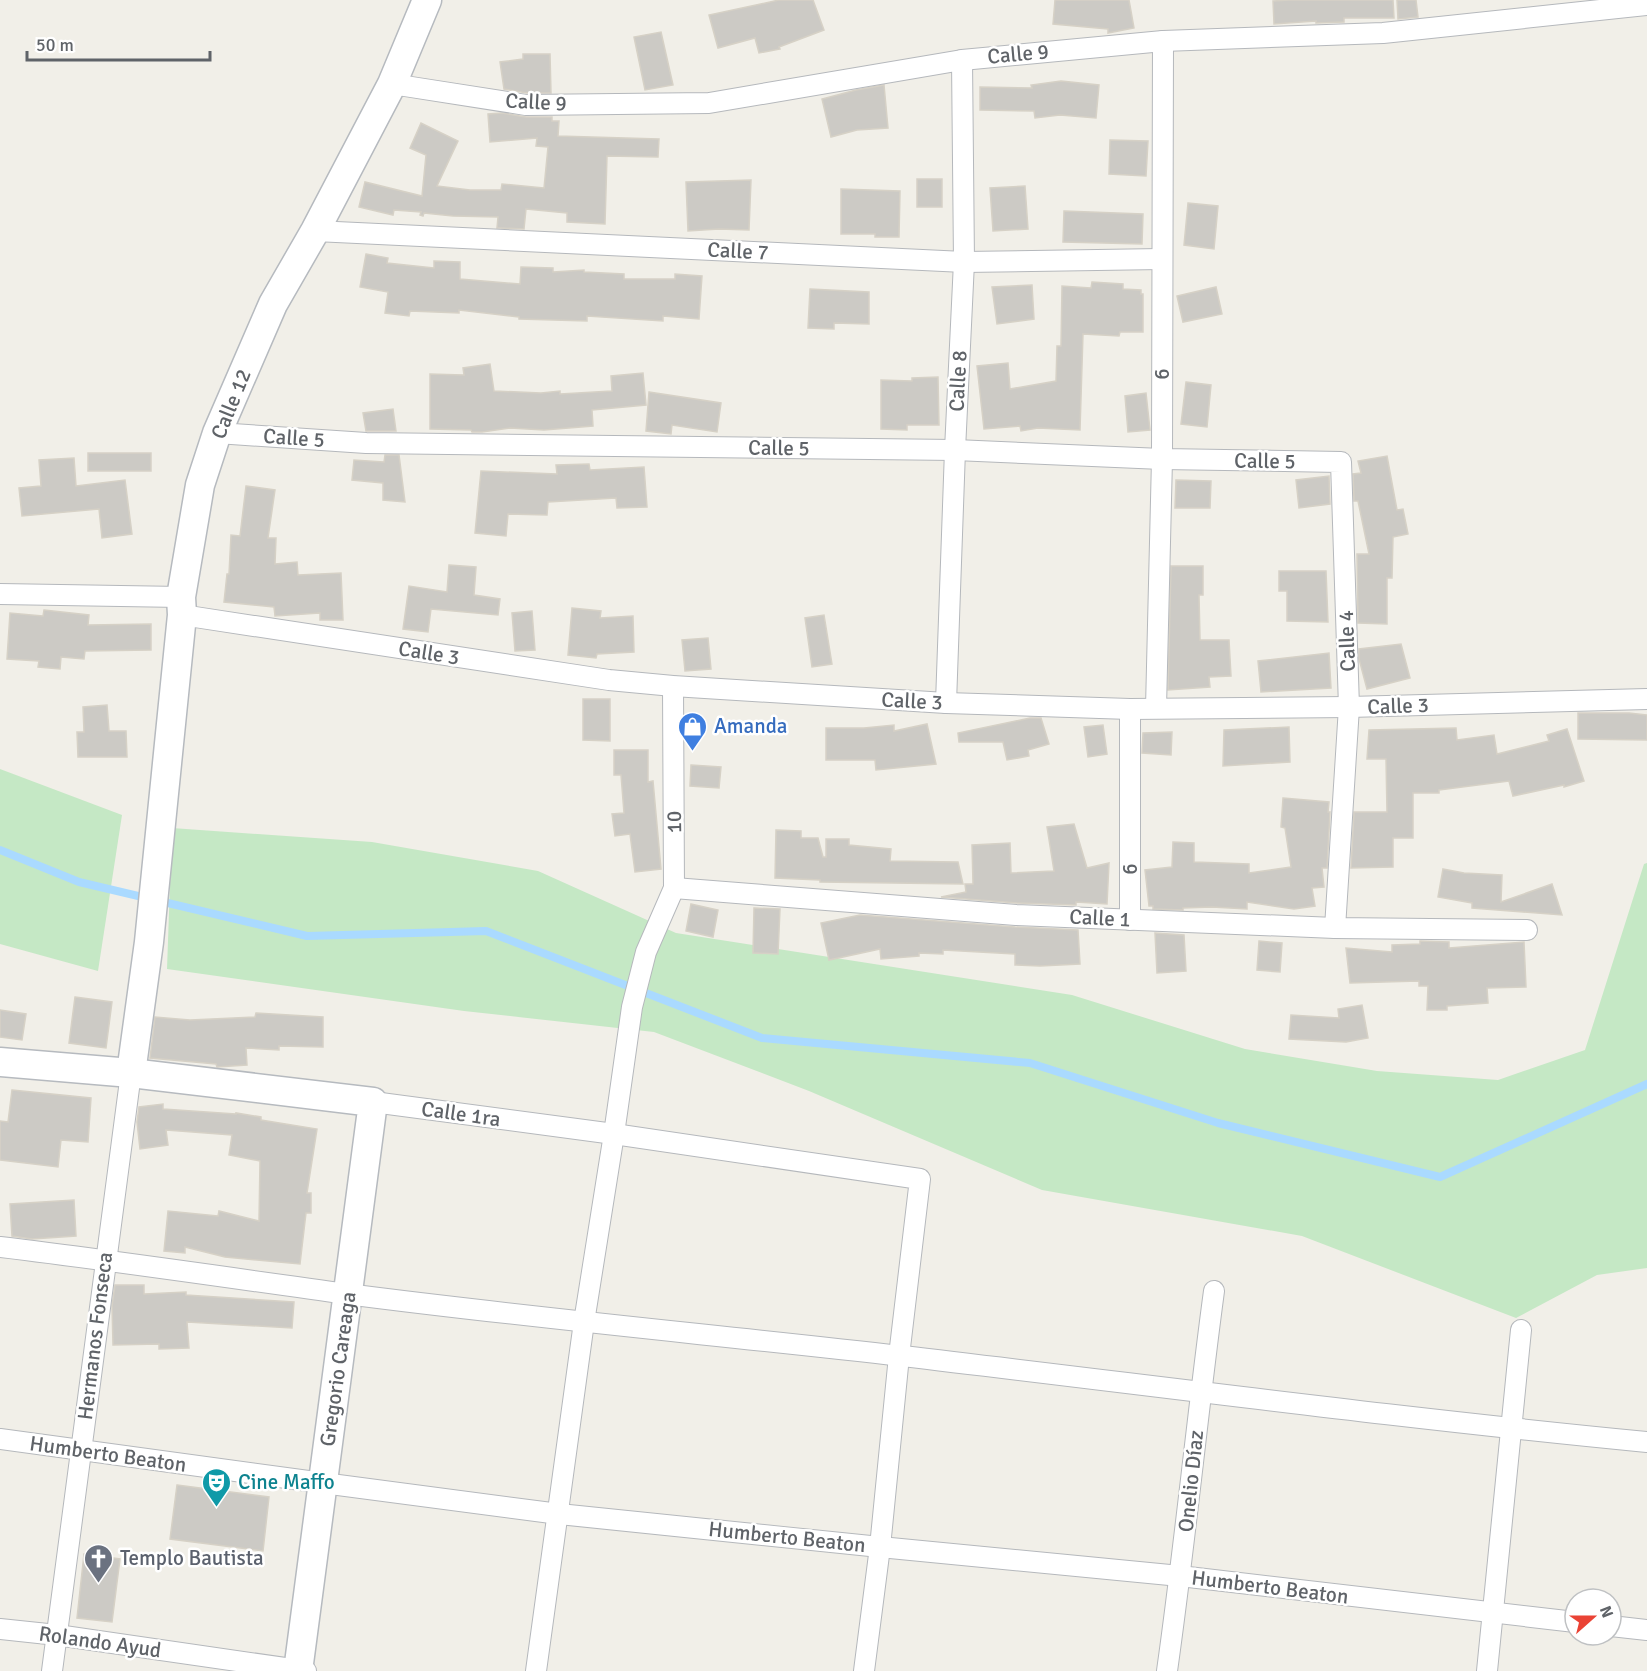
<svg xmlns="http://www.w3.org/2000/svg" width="1647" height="1671" font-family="Signika,sans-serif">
	<rect width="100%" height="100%" fill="#f1efe8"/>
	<g fill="#c5e8c5">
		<path d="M 0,769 L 122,815 L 98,971 L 0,944 Z"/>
		<path d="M 172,828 L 372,842 L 538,871 L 676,933 L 1072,995 L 1245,1049 L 1377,1071 L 1498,1080 L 1585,1050 L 1644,864 L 1647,863 L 1647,1268 L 1597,1275 L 1516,1318 L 1302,1236 L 1042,1190 L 809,1091 L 654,1032 L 464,1011 L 167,969 Z"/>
	</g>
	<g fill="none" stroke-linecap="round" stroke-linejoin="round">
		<path stroke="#aadaff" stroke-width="8" d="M 0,850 L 79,882 L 307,936 L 486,931 L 762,1038 L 1030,1063 L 1218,1123 L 1440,1177 L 1647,1084"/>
	</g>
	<g fill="#cccac5" stroke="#d6d1c6" stroke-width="1.5">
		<path d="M 779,0 L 813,0 L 824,30 L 779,47 L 780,49 L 759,53 L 755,38 L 718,48 L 709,15 Z"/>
		<path d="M 1055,0 L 1129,0 L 1134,28 L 1108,33 L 1108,29 L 1053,24 Z"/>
		<path d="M 1289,0 L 1393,0 L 1394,18 L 1344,18 L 1344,22 L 1316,23 L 1316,21 L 1274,24 L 1273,1 Z"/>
		<path d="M 1397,0 L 1416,0 L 1418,17 L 1398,19 Z"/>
		<path d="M 661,32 L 673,85 L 645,90 L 634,37 Z"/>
		<path d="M 523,54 L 550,54 L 551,93 L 527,93 L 504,89 L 500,62 L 523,59 Z"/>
		<path d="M 1061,81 L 1099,85 L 1096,118 L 1060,115 L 1035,118 L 1034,111 L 980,110 L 980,87 L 1032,88 L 1031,85 Z"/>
		<path d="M 884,85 L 888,128 L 857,130 L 831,137 L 822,99 L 856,90 Z"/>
		<path d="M 502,113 L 526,117 L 552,117 L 552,121 L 559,121 L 558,136 L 659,139 L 658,157 L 607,156 L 605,224 L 567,222 L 567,213 L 526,209 L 524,229 L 500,228 L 497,228 L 498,217 L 453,216 L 424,213 L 423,216 L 420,215 L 421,212 L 394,210 L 393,215 L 359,207 L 365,182 L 422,196 L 426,155 L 410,148 L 421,123 L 458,141 L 437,186 L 470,190 L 501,190 L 502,184 L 544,188 L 548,147 L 536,146 L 537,138 L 490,142 L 488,114 Z"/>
		<path d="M 1110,140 L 1148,141 L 1146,176 L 1109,174 Z"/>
		<rect x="917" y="179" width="25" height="28"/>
		<path d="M 751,180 L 749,230 L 719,229 L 688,231 L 686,182 Z"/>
		<path d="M 1025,186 L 1028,229 L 993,231 L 990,188 Z"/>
		<path d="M 841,189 L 900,191 L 899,237 L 875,237 L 875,234 L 841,234 Z"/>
		<path d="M 1188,203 L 1218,206 L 1214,249 L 1184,245 Z"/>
		<path d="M 1064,211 L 1143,214 L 1142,244 L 1063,242 Z"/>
		<path d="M 366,254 L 388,258 L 387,263 L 434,268 L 434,261 L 460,262 L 460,279 L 520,284 L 521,267 L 553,268 L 553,272 L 584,270 L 584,272 L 624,274 L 624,279 L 675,279 L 675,274 L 702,276 L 699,319 L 663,316 L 663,321 L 587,316 L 587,321 L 519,319 L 519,317 L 459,310 L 459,313 L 410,311 L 409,316 L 385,313 L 388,292 L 360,287 Z"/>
		<path d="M 1092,282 L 1123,284 L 1123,289 L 1141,290 L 1141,294 L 1143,294 L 1143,332 L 1120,332 L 1119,336 L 1083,334 L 1080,430 L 1038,428 L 1021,431 L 1020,426 L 984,429 L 977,366 L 1008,363 L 1010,389 L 1056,381 L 1057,346 L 1061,346 L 1062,286 L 1091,288 Z"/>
		<path d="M 1032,285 L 1034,319 L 997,324 L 992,287 Z"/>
		<path d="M 1216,287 L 1222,314 L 1183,322 L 1177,296 Z"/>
		<path d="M 810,289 L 869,292 L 869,324 L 834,323 L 834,329 L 808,328 Z"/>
		<path d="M 490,364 L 494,391 L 541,393 L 560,391 L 560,394 L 612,391 L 611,376 L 643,373 L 646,405 L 592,410 L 593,426 L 544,430 L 510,428 L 482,432 L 472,432 L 471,430 L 430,429 L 430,374 L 464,375 L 463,368 Z"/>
		<path d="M 938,377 L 939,425 L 907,425 L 907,430 L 881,429 L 881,380 L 912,381 L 912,378 Z"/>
		<path d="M 1186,382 L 1211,385 L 1207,427 L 1181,424 Z"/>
		<path d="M 649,392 L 721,403 L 717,432 L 672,425 L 671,434 L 646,431 Z"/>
		<path d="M 1146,393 L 1150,430 L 1128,432 L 1125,396 Z"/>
		<path d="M 393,409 L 396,431 L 366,431 L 363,413 Z"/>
		<rect x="88" y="453" width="63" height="18"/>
		<path d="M 385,455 L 399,455 L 405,502 L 383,500 L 383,483 L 352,480 L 354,460 L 384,462 Z"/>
		<path d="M 1387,456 L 1397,510 L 1403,509 L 1408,534 L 1393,537 L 1392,578 L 1387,578 L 1387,624 L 1358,623 L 1357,554 L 1369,554 L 1358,501 L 1354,501 L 1353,474 L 1361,473 L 1358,461 Z"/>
		<path d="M 74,458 L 76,486 L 125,480 L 132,534 L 102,538 L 99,509 L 22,516 L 19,488 L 41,486 L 39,460 Z"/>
		<path d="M 589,464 L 590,470 L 644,467 L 647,507 L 617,508 L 616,498 L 548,502 L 547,515 L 508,514 L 506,536 L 475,533 L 481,471 L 557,474 L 556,465 Z"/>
		<path d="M 1329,476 L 1330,504 L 1299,508 L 1296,480 Z"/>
		<path d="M 1176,480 L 1211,481 L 1210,508 L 1175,508 Z"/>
		<path d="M 246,486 L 275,490 L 268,538 L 276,538 L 275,564 L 297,562 L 298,575 L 341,573 L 343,620 L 320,620 L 320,613 L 275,616 L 274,607 L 224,602 L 227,574 L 229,574 L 231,535 L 240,536 Z"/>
		<path d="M 449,565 L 476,567 L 474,595 L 500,599 L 498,615 L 431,609 L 428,632 L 403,629 L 409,586 L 447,592 Z"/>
		<path d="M 1171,566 L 1203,566 L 1203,595 L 1199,595 L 1200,640 L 1229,640 L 1231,676 L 1209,677 L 1210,687 L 1168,690 Z"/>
		<path d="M 1279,571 L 1326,571 L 1328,622 L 1287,621 L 1287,591 L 1279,591 Z"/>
		<path d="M 572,608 L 601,611 L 600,618 L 633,616 L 634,652 L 597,654 L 596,658 L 568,655 Z"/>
		<path d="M 44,610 L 89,615 L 88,625 L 151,624 L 151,650 L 85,651 L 84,659 L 61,657 L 60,669 L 38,667 L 39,661 L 7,659 L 10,613 L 43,616 Z"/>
		<path d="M 532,611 L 535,650 L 515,651 L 512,613 Z"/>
		<path d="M 824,615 L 832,664 L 812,667 L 805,618 Z"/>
		<path d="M 708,638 L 711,669 L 685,671 L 682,640 Z"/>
		<path d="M 1401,644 L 1410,678 L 1367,689 L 1359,659 L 1359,649 Z"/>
		<path d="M 1329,653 L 1331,688 L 1261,692 L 1258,661 Z"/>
		<path d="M 583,699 L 610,699 L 610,741 L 583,740 Z"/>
		<path d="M 107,705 L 109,731 L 126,731 L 127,757 L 78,757 L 77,732 L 84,732 L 83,707 Z"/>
		<path d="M 1578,713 L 1629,713 L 1647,715 L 1647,740 L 1578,739 Z"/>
		<path d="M 1030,718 L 1041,718 L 1049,744 L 1028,750 L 1029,756 L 1007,760 L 1003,742 L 959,742 L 958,733 Z"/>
		<path d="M 927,724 L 936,764 L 876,770 L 875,760 L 826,760 L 826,728 L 864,728 L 894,725 L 894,731 Z"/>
		<path d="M 1103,725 L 1107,754 L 1088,757 L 1084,727 Z"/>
		<path d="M 1289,727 L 1290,762 L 1223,766 L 1224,730 Z"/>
		<path d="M 1456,728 L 1457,740 L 1494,735 L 1497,754 L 1549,741 L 1547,735 L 1567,729 L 1584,781 L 1564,787 L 1564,785 L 1513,796 L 1509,781 L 1439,790 L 1439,793 L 1413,793 L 1413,838 L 1393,838 L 1393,867 L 1351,868 L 1354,812 L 1387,812 L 1386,759 L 1367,759 L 1369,730 Z"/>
		<path d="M 1172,732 L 1171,755 L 1142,753 L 1143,733 Z"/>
		<path d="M 614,750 L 648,750 L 648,782 L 653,781 L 661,869 L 635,872 L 630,834 L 615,836 L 612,814 L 624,813 L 621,775 L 614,775 Z"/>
		<path d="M 691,765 L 721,767 L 719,788 L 690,786 Z"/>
		<path d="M 1283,798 L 1329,802 L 1328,812 L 1330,812 L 1327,868 L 1322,868 L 1324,887 L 1312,888 L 1315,906 L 1294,909 L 1247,902 L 1247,909 L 1212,907 L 1183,908 L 1183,910 L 1153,909 L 1153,906 L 1149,906 L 1145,870 L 1172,867 L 1173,842 L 1194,843 L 1194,862 L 1249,864 L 1249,873 L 1291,867 L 1285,828 L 1281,827 Z"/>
		<path d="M 1074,824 L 1087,868 L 1109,863 L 1107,904 L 1076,902 L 1076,905 L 1017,903 L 941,897 L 966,892 L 965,884 L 973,884 L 972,845 L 1010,843 L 1011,873 L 1054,871 L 1047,827 Z"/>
		<path d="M 776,830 L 801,831 L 801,838 L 818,838 L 823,857 L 826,857 L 826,839 L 849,839 L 849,845 L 891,849 L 890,861 L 958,862 L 963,884 L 820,882 L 820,880 L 775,878 Z"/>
		<path d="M 1443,869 L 1464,873 L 1502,875 L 1501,902 L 1552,884 L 1562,915 L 1472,908 L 1472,903 L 1438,897 Z"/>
		<path d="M 691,904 L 718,910 L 713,937 L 686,931 Z"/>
		<path d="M 754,908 L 780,909 L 778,954 L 753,953 Z"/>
		<path d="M 860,915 L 1015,927 L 1078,930 L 1080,964 L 1040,966 L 1015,965 L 1015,954 L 943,950 L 943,954 L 919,953 L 919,956 L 881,959 L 880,949 L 829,960 L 821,923 Z"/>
		<path d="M 1155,933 L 1184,935 L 1186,971 L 1157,973 Z"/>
		<path d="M 1259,941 L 1282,943 L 1280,972 L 1257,970 Z"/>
		<path d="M 1420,941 L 1449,942 L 1449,948 L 1524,942 L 1526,987 L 1487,988 L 1488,1003 L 1447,1006 L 1447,1010 L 1427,1010 L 1428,986 L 1419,986 L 1419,981 L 1350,983 L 1346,948 L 1392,952 L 1392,945 L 1420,944 Z"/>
		<path d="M 75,997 L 112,1002 L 106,1048 L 69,1043 Z"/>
		<path d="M 1362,1005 L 1368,1038 L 1346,1042 L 1289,1039 L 1291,1015 L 1339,1018 L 1338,1009 Z"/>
		<path d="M 0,1010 L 26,1014 L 22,1040 L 0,1037 Z"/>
		<path d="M 256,1013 L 323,1017 L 323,1047 L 279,1046 L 279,1050 L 246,1048 L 247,1065 L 217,1067 L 216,1064 L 150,1058 L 155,1017 L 190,1020 L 255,1017 Z"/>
		<path d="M 12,1090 L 91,1098 L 88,1142 L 61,1140 L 58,1167 L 0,1160 L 0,1121 L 8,1122 Z"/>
		<path d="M 163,1104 L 163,1109 L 236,1114 L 236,1113 L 261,1117 L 261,1120 L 317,1129 L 307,1193 L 311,1193 L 311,1213 L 306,1213 L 300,1264 L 225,1257 L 185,1247 L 185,1253 L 164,1251 L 168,1211 L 218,1216 L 219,1211 L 259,1221 L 260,1161 L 229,1155 L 232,1135 L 166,1130 L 168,1145 L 140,1149 L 137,1122 L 139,1107 Z"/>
		<path d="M 74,1200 L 76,1236 L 32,1239 L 12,1236 L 10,1204 Z"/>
		<path d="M 115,1285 L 144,1285 L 144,1294 L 186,1292 L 186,1295 L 294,1302 L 292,1328 L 187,1322 L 189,1348 L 159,1349 L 159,1344 L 113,1345 L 112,1306 Z"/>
		<path d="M 177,1485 L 269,1497 L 263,1551 L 170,1539 Z"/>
		<path d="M 84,1554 L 120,1559 L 112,1622 L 77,1618 Z"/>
	</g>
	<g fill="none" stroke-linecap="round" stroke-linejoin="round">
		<defs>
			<g id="street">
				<path d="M 392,84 L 526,105 L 709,103 L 962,60 L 1163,41 L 1383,33 L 1647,5"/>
				<path d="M 315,231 L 964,262 L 1162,259"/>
				<path d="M 217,433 L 366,443 L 955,450 L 1162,459 L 1341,462 L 1349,707 L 1335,928"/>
				<path d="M 0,594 L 181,597"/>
				<path d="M 182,615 L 609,680 L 673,686 L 946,703 L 1130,709 L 1349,707 L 1647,699"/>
				<path d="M 946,703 L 955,450 L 964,262 L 962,60"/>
				<path d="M 1156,708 L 1162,459 L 1163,41"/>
				<path d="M 674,888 L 1016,915 L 1335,928 L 1527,930"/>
				<path d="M 1130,920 L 1130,709"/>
				<path d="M 373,1102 L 614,1134 L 920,1179 L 899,1356 L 880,1547 L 864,1671"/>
				<path d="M 0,1247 C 116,1261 231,1278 347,1294 C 531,1318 717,1335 902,1356 C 1150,1385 1398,1418 1647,1442"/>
				<path d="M 0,1439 L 323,1483 L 559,1514 L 880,1547 L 1180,1576 L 1575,1622"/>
				<path d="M 1611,1626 L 1647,1630"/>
				<path d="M 0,1629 L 57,1635 L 306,1671"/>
				<path d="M 52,1671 L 131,1073"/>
				<path d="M 536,1671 L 584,1322 L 614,1134 L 632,1007 L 646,952 L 674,888 L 673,686"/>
				<path d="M 1167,1671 C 1185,1544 1197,1417 1214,1291"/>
				<path d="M 1487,1671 L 1521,1330"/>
			</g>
			<g id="secondary">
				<path d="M 0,1062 L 131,1073 L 373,1102 L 298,1671"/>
				<path d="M 131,1073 L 149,942 L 182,615 L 181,597 L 200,485 L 217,433 L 273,304 L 315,231 L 392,84 L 427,0"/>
			</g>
		</defs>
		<use href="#street" stroke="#b5b8bc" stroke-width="22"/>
		<use href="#secondary" stroke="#b6babf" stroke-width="31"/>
		<use href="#street" stroke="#fff" stroke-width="20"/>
		<use href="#secondary" stroke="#fff" stroke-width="28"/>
	</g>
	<defs>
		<symbol id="shop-pin" viewBox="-11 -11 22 30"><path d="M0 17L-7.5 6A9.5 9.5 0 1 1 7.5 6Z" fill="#3f7fe0" stroke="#fff"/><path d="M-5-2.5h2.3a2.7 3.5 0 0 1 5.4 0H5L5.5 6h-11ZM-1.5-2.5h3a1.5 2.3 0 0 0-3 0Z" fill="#fff"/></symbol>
		<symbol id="theatre-pin" viewBox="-11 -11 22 30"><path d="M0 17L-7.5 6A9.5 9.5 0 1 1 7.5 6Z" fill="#0f9aa8" stroke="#fff"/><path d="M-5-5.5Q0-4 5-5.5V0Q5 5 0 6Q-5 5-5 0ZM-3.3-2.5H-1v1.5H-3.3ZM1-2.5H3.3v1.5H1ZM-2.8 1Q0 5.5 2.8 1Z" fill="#fff"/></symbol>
		<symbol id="church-pin" viewBox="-11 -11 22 30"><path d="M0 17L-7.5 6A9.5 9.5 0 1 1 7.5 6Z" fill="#6b7280" stroke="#fff"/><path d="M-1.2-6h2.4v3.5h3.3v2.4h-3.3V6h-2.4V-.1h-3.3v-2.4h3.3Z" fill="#fff"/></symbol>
	</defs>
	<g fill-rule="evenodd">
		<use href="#shop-pin" x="676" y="710" width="33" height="45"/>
		<use href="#theatre-pin" x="200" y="1466" width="33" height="45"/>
		<use href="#church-pin" x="82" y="1542" width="33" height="45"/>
	</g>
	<g text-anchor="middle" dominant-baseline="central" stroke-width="5" stroke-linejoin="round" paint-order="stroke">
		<g font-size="21" fill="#5f6368" stroke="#fff">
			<text transform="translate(1018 54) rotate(-5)">Calle 9</text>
			<text transform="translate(536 102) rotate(3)">Calle 9</text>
			<text transform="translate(738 251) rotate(3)">Calle 7</text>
			<text transform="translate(1162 374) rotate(-90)">6</text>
			<text transform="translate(958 381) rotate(-87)">Calle 8</text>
			<text transform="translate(231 404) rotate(-68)">Calle 12</text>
			<text transform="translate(294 438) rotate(4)">Calle 5</text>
			<text transform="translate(779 448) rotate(1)">Calle 5</text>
			<text transform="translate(1265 461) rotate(1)">Calle 5</text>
			<text transform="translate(1347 641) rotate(-92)">Calle 4</text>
			<text transform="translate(429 653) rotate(9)">Calle 3</text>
			<text transform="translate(912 701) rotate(3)">Calle 3</text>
			<text transform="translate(1398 706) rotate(-2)">Calle 3</text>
			<text transform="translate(674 822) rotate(-91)">10</text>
			<text transform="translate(1130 869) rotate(-90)">6</text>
			<text transform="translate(1100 918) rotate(3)">Calle 1</text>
			<text transform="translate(461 1114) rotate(8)">Calle 1ra</text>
			<text transform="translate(95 1336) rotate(-83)">Hermanos Fonseca</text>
			<text transform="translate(338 1369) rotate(-82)">Gregorio Careaga</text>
			<text transform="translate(108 1454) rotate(8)">Humberto Beaton</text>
			<text transform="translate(1191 1481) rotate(-84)">Onelio Díaz</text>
			<text transform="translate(787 1537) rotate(6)">Humberto Beaton</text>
			<text transform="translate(1270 1587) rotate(7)">Humberto Beaton</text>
			<text transform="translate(100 1642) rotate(8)">Rolando Ayud</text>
		</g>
		<g font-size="21" fill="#366cbe" stroke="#fff" text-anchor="start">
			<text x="714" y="726">Amanda</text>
		</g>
		<g font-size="21" fill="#0d838f" stroke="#fff" text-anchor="start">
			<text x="238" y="1482">Cine Maffo</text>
		</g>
		<g font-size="21" fill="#5b616d" stroke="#fff" text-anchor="start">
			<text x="120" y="1558">Templo Bautista</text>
		</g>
	</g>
	<g transform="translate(1593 1617) rotate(69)"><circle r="28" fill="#ffffff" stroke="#bfc1c3" stroke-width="1.5"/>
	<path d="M0-4.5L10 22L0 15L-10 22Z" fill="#ea4335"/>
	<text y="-9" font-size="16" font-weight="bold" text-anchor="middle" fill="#5f6368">N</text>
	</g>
	<path d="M27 51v9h183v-9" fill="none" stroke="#5f6368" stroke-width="3"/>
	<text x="36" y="51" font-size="18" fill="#5f6368" stroke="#ffffff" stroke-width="4.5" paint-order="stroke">50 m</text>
</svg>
